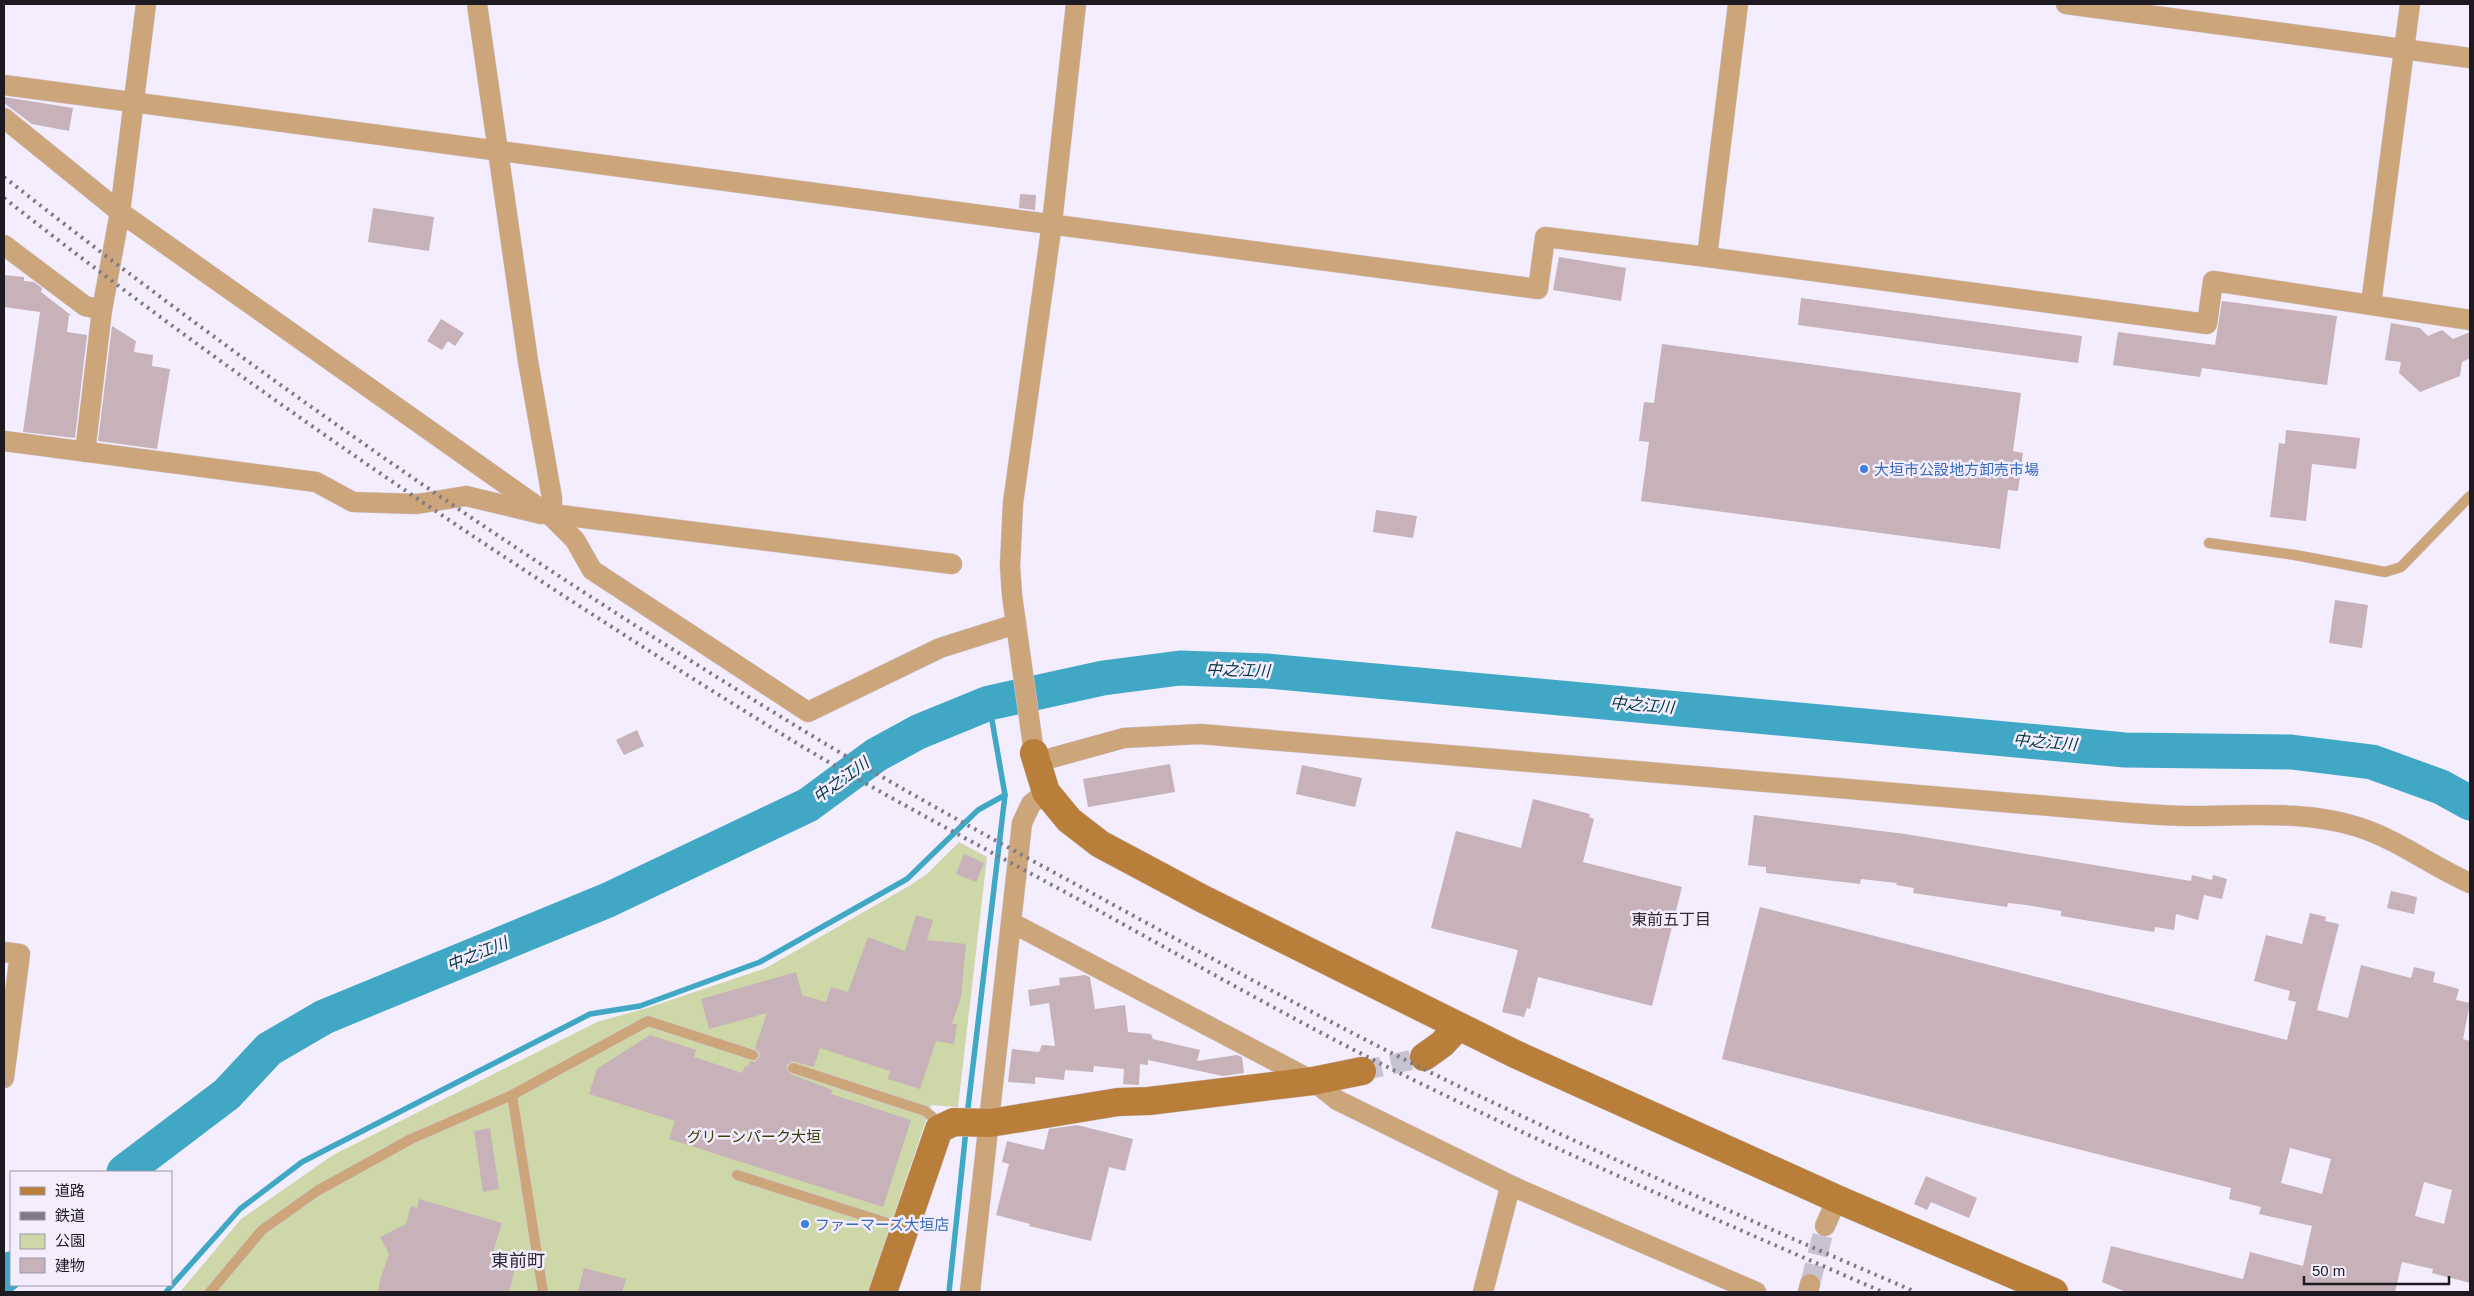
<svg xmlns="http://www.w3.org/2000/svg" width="2474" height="1296" font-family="Arial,'Noto Sans JP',sans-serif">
	<rect width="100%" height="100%" fill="#f3edfe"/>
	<path fill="#cdd7a7" d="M 959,842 L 987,857 L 958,1107 L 931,1105 L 868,1292 L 180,1292 L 241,1219 L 333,1155 L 597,1022 L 647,1008 L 766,968 L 909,886 L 927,874 Z"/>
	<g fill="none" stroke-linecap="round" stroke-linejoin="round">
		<g stroke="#40a8c5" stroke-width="5.5">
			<path d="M 967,1116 L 1005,795 L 989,703"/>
			<path d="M 166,1292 L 240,1209 L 302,1162 L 590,1014 L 640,1006 L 760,962 L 907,879 L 978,810 L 1005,795"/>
			<path d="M 949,1292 L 966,1130"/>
		</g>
		<g stroke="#40a8c5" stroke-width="35">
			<path d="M 124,1172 L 227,1094 L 269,1049 L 324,1017 L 608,900 L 808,805 L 876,755 L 918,732 L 989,703 L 1103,678 L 1180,668 L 1267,671 L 2125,750 L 2291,752 L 2372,762 L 2441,787 L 2470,803"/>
			<path d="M 4,1276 L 11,1269"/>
		</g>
	</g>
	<g fill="#c6b2b8" fill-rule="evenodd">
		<path d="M 4,97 L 73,108 L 69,131 L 32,124 L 4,103 Z"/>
		<path d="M 1020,194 L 1036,195 L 1035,210 L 1019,208 Z"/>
		<path d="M 373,208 L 434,217 L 429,251 L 368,242 Z"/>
		<path d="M 1559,257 L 1626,268 L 1621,301 L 1553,290 Z"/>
		<path d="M 4,275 L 24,277 L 24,281 L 34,282 L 42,288 L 41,292 L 72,316 L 69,315 L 67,332 L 87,335 L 75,438 L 23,432 L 40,312 L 4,307 Z"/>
		<path d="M 1801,298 L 2082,336 L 2078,363 L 1798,325 Z"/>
		<path d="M 2222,301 L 2337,316 L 2327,385 L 2202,368 L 2200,377 L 2113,365 L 2118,332 L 2215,345 Z"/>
		<path d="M 441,319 L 464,333 L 455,346 L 448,341 L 442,350 L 427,341 Z"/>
		<path d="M 2391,323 L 2420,328 L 2428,336 L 2442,330 L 2453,339 L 2470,332 L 2470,358 L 2462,362 L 2460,376 L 2420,392 L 2399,373 L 2401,362 L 2385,360 Z"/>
		<path d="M 112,326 L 136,341 L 134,352 L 153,355 L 152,366 L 170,369 L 157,449 L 98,441 Z"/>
		<path d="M 1662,344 L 2021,393 L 2013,451 L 2023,453 L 2018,491 L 2008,490 L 2000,549 L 1641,501 L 1649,442 L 1639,441 L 1644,402 L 1654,403 Z"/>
		<path d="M 2286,430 L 2360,438 L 2356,469 L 2312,464 L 2306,521 L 2270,517 L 2279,443 L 2285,444 Z"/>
		<path d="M 1376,510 L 1417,516 L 1413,538 L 1373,532 Z"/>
		<path d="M 2335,600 L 2368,605 L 2362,648 L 2329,643 Z"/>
		<path d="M 637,730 L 644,746 L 624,755 L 616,740 Z"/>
		<path d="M 1170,764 L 1175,792 L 1088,807 L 1083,779 Z"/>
		<path d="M 1302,765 L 1362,778 L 1355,807 L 1296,794 Z"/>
		<path d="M 1533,799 L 1590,814 L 1589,817 L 1594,819 L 1583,862 L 1682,887 L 1652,1006 L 1538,977 L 1530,1009 L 1527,1008 L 1524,1017 L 1502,1012 L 1518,950 L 1431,928 L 1456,831 L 1521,848 Z"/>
		<path d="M 1754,815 L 1905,834 L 2191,881 L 2192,875 L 2212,880 L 2213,875 L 2227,879 L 2222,899 L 2204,895 L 2198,920 L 2176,914 L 2174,930 L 2155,927 L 2154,932 L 2061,916 L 2061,911 L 2027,905 L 2008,903 L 2007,907 L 1913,893 L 1914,888 L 1896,885 L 1897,883 L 1861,879 L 1860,884 L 1766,873 L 1766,867 L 1748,865 Z"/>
		<path d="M 964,854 L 984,863 L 976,882 L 956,874 Z"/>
		<path d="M 2391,891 L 2417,897 L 2414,914 L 2387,908 Z"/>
		<path d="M 1760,907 L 2287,1040 L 2296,1002 L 2288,1000 L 2290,991 L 2254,981 L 2266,935 L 2302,944 L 2310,913 L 2326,917 L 2325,921 L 2339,924 L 2317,1010 L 2348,1018 L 2361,965 L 2411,978 L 2414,967 L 2435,972 L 2433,982 L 2459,989 L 2456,1000 L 2470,1003 L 2463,1039 L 2470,1041 L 2470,1283 L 2432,1273 L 2433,1269 L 2402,1262 L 2395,1292 L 2126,1292 L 2102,1282 L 2111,1246 L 2243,1279 L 2250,1252 L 2303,1266 L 2312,1226 L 2259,1214 L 2261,1207 L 2229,1199 L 2231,1188 L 1722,1059 ZM 2290,1148 L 2331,1159 L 2322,1194 L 2281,1183 ZM 2424,1182 L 2452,1190 L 2444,1224 L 2415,1216 Z"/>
		<path d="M 916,915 L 933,920 L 927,940 L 966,944 L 961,997 L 952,1024 L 957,1024 L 954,1044 L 936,1041 L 920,1089 L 888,1079 L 890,1071 L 820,1048 L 814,1067 L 792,1061 L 786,1066 L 790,1074 L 832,1090 L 831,1094 L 911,1120 L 883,1207 L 669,1139 L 675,1121 L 589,1094 L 597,1069 L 650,1035 L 696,1050 L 694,1057 L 742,1073 L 745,1066 L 748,1067 L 750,1061 L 755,1062 L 759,1058 L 760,1053 L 755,1048 L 767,1013 L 709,1029 L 701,999 L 796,972 L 802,995 L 826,1002 L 831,987 L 848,992 L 868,937 L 905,951 Z"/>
		<path d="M 1085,975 L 1090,977 L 1095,1009 L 1125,1005 L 1128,1032 L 1151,1034 L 1153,1039 L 1200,1050 L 1197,1061 L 1237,1055 L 1242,1057 L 1244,1073 L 1223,1076 L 1148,1060 L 1148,1065 L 1140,1064 L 1139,1085 L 1123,1084 L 1124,1069 L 1094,1066 L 1093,1072 L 1065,1070 L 1064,1080 L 1035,1077 L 1035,1084 L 1008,1082 L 1012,1049 L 1039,1052 L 1042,1045 L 1055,1046 L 1049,1003 L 1030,1006 L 1028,990 L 1060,985 L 1059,978 Z"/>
		<path d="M 1077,1125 L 1133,1139 L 1125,1171 L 1109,1167 L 1091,1241 L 1029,1226 L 1030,1224 L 996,1215 L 1009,1164 L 1002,1162 L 1007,1141 L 1044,1150 L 1049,1129 Z"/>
		<path d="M 490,1128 L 499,1189 L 483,1192 L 474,1131 Z"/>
		<path d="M 1926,1176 L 1977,1198 L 1969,1218 L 1931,1202 L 1927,1210 L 1914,1204 Z"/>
		<path d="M 419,1199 L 502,1223 L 490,1262 L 515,1269 L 509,1292 L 378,1292 L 380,1280 L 389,1254 L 380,1237 L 406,1224 L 411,1206 L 417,1208 Z"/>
		<path d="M 584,1268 L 626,1279 L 622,1292 L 578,1292 Z"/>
	</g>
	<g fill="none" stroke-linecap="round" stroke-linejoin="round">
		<g stroke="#c8c3d2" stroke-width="20" stroke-dasharray="20 10" stroke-linecap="butt">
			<path d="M 1362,1071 L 1424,1057"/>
			<path d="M 1810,1284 L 1825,1226"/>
		</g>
		<defs>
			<g id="lane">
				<path d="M 2209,543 L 2295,555 L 2385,572 L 2401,567 L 2470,496"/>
				<path d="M 793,1068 L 925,1111 L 942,1125"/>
				<path d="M 512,1095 L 543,1292"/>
				<path d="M 737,1175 L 903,1228"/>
				<path d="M 210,1292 L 262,1230 L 317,1191 L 411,1139 L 512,1095 L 648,1021 L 753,1055"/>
			</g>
			<g id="street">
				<path d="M 477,4 L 528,361 L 552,498 L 552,517"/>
				<path d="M 2066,4 L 2470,58"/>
				<path d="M 4,85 L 1538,289 L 1545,237 L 1707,257 L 2207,324 L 2213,281 L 2470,320"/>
				<path d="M 4,118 L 120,212 L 552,517 L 575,540 L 592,570 L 808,712 L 940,648 L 1016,624"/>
				<path d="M 4,245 L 85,306 L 102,310"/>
				<path d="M 1707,257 L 1738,4"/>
				<path d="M 2371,304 L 2410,4"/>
				<path d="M 4,441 L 316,482 L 353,502 L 417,504 L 466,496 L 541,514"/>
				<path d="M 85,452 L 102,310 L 120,212 L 146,4"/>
				<path d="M 552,514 L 952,564"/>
				<path d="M 1034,753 L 1012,595 L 1010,566 L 1013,503 L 1052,223 L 1076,4"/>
				<path d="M 1037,762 L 1124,738 L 1200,734 L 2120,812 C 2144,814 2168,816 2192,816 C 2248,816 2304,810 2358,827 C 2399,840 2431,866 2470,883"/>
				<path d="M 1011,925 L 1020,927 L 1313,1081 L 1337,1100 L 1514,1187 L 1756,1292"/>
				<path d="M 4,952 L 20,954 L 4,1078"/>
				<path d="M 1825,1226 L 1837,1199"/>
				<path d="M 970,1292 L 1022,823 L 1031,804 L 1046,792"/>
				<path d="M 1483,1292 L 1508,1195 L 1514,1187"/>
				<path d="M 1808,1292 L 1810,1284"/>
			</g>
			<g id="secondary">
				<path d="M 1034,753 L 1046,792 L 1069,820 L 1100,844 L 1203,899 L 1515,1054 L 1837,1199 L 2054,1292"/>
				<path d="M 1424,1057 L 1442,1044 L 1458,1027"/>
				<path d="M 883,1292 L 939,1129 L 954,1122 L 990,1123 L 1118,1102 L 1149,1101 L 1313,1081 L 1362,1071"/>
			</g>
		</defs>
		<use href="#lane" stroke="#d1cbdb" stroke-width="11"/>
		<use href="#street" stroke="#d1cbdb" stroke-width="21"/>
		<use href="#secondary" stroke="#d1cbdb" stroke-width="29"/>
		<use href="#lane" stroke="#cda57b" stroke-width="10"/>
		<use href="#street" stroke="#cda57b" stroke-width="20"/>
		<use href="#secondary" stroke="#b97f3a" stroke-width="28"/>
		<g stroke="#7e7a85" stroke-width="4" stroke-dasharray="2.5 5" stroke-linecap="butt">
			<path d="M 4,177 C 258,377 525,561 801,729 C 909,795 1021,854 1132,915 C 1237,972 1341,1029 1448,1081 C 1602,1155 1759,1225 1916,1292"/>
			<path d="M 4,198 C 251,392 512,567 780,733 C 876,792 977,844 1076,898 C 1195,964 1312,1031 1434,1090 C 1582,1162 1733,1227 1883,1292"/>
		</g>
	</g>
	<g fill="#3f7fe0" stroke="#f3edfe" stroke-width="2">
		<circle cx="1864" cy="469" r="5"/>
		<circle cx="805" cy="1224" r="5"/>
	</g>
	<g text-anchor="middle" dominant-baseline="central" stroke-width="5" stroke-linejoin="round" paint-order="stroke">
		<g font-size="15" fill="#366cbe" stroke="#f3edfe" text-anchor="start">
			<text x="1874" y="469">大垣市公設地方卸売市場</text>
			<text x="815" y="1224">ファーマーズ大垣店</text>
		</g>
		<g font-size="15" fill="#394103" stroke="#f3edfe">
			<text x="754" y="1136">グリーンパーク大垣</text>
		</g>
		<g font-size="16" font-style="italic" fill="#053642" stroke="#f3edfe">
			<text transform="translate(1238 670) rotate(2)">中之江川</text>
			<text transform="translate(1642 705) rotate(5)">中之江川</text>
			<text transform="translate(2045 742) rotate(5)">中之江川</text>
			<text transform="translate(841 780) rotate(-36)">中之江川</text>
			<text transform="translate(477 954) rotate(-22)">中之江川</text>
		</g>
		<g font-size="16" fill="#2d2835" stroke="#f3edfe">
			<text x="1671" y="919">東前五丁目</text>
		</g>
		<g font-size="18" fill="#2d2835" stroke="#f3edfe">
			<text x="518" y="1261">東前町</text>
		</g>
	</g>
	<rect width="2474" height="1296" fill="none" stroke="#1d1b21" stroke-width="10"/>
	<rect x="10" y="1171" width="162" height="115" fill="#f3edfe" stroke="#9d99a6"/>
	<rect x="20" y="1187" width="25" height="8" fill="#b97f3a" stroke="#9d99a6"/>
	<text x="55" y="1196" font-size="15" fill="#1d1b21">道路</text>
	<rect x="20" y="1212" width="25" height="8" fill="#7e7a85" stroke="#9d99a6"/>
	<text x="55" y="1221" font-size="15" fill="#1d1b21">鉄道</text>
	<rect x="20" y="1234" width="25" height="15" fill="#cdd7a7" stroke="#9d99a6"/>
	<text x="55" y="1246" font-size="15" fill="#1d1b21">公園</text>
	<rect x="20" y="1258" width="25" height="15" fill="#c6b2b8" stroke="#9d99a6"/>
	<text x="55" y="1271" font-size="15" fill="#1d1b21">建物</text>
	<path d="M2304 1276v8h145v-8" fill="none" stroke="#1d1b21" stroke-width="2.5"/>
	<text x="2312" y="1276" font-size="15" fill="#1d1b21" stroke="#f3edfe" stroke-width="4" paint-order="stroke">50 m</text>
</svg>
